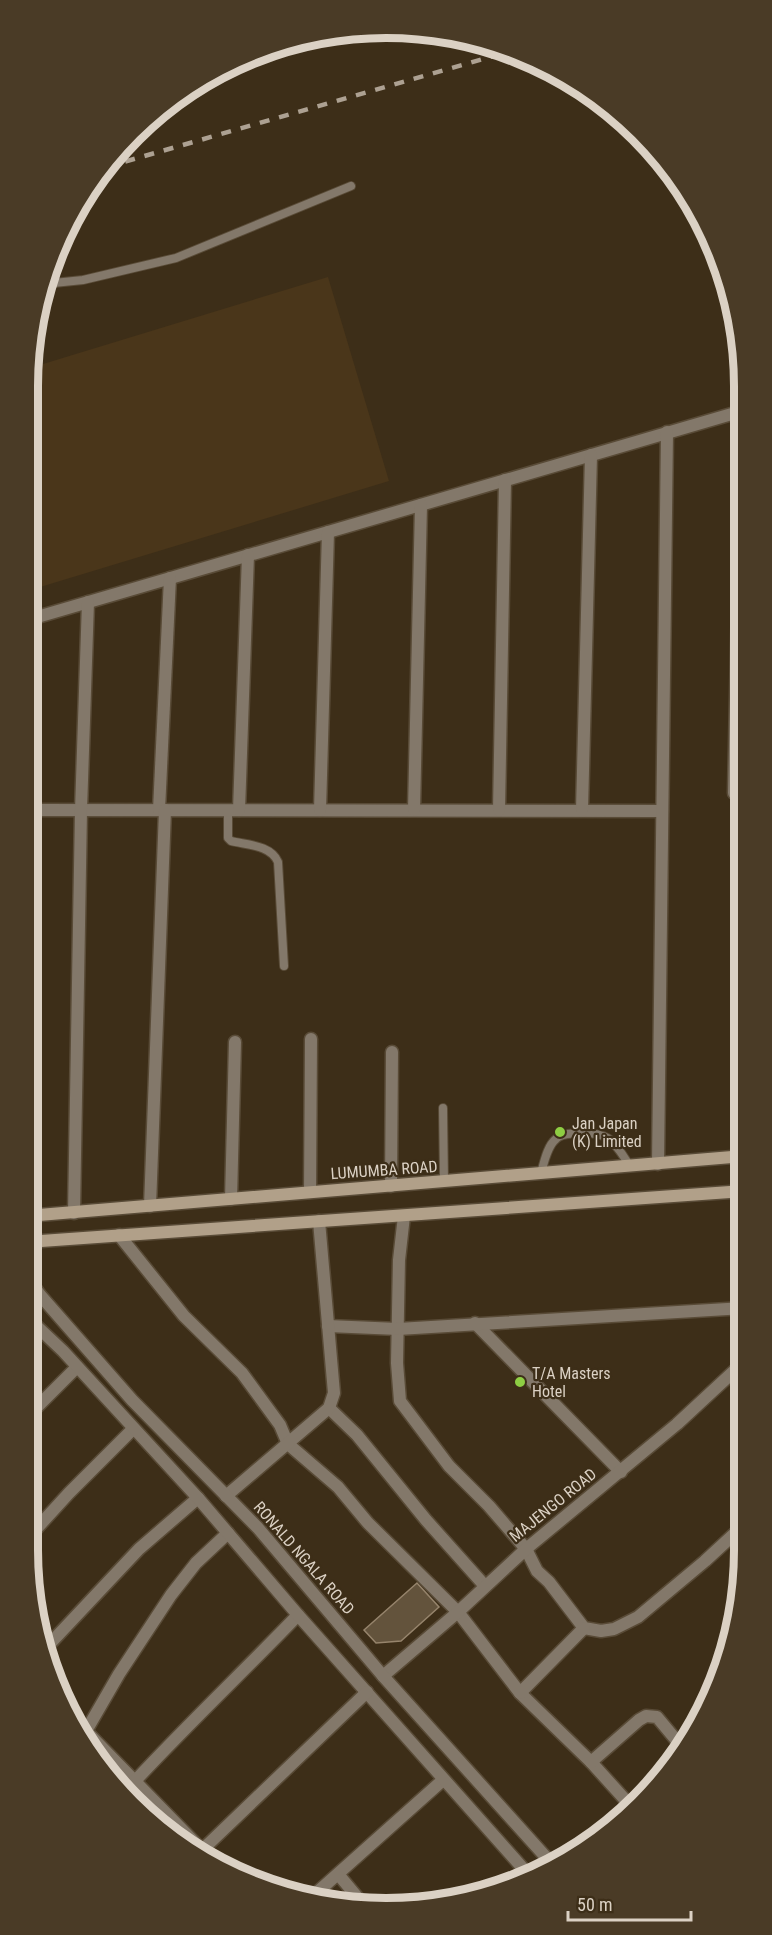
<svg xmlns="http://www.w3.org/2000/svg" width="772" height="1935" font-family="'Roboto Condensed',sans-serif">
	<rect width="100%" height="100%" fill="#3d2e18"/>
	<path fill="#4a361a" d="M 328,277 L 389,481 L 27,591 L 27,386 L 30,368 Z"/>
	<path fill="#63533c" stroke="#96846c" stroke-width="1.5" d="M 417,1583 L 439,1607 L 401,1641 L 376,1643 L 364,1630 Z"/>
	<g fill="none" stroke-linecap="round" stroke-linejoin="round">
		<defs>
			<g id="service">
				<path d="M 44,284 L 83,280 L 176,258 L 351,186"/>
				<path d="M 228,810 L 228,838 L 231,841 C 247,845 271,845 278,862 L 284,966"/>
				<path d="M 443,1108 L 444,1182"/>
				<path d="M 541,1173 C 544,1163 547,1146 556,1139 C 561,1133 571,1134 578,1133 C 611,1132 613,1141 630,1166"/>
			</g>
			<g id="minor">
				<path d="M 27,620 L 742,411"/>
				<path d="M 734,793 L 742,411"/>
				<path d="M 27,810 L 662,811"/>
				<path d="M 159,810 L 170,578"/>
				<path d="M 239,810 L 248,555"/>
				<path d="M 320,810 L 328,532"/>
				<path d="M 414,810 L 421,505"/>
				<path d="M 499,810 L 505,480"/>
				<path d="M 582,810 L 591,455"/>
				<path d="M 658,1164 L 667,432"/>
				<path d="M 391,1186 L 392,1052"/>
				<path d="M 310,1192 L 311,1039"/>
				<path d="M 231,1199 L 235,1042"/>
				<path d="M 150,1206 L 165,810"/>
				<path d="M 74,1213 L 81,810 L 88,602"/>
				<path d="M 404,1216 L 399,1260 L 397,1363 L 400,1401 L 449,1466 L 489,1506 L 526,1549 L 537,1571 L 549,1582 L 584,1628 L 601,1631 L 614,1629 L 638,1617 L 705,1561 L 745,1524"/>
				<path d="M 119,1235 L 184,1316 L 242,1373 L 280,1425 L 288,1444 L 338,1487 L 368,1523 L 458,1612 L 520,1693 L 591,1762 L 629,1804"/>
				<path d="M 475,1323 L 621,1472"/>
				<path d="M 328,1326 L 398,1329 L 744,1308"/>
				<path d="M 329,1408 L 357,1435 L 426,1520 L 485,1586"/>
				<path d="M 27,1417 L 77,1367"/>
				<path d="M 226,1496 L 329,1408 L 334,1393 L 319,1221"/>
				<path d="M 27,1539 L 69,1493 L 133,1429"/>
				<path d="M 44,1650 L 139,1549 L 198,1498"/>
				<path d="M 383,1676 L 458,1612 L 526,1549 L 677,1424 L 745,1361"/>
				<path d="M 520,1693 L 584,1628"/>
				<path d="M 82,1727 L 202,1850"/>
				<path d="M 86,1731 L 119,1674 L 171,1595 L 196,1563 L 228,1533"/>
				<path d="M 591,1762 L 639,1720 L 646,1716 L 657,1717 L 682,1747"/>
				<path d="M 135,1781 C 188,1724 244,1671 298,1615"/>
				<path d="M 338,1874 L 363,1904"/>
				<path d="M 313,1896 L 443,1780"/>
			</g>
			<g id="tertiary">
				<path d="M 27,1277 L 40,1295 L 132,1400 L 258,1528 L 383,1676 L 553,1865"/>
				<path d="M 27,1317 L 63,1351 L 198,1498 L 298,1615 L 528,1874"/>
				<path d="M 199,1853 L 367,1692"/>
			</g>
			<g id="secondary">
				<path d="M 27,1216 L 744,1156"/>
				<path d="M 27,1242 L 744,1191"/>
			</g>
		</defs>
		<use href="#service" stroke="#594b37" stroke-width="10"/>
		<use href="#minor" stroke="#594b37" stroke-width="15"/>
		<use href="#tertiary" stroke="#594b37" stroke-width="15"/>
		<use href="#secondary" stroke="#594b37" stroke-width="15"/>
		<use href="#service" stroke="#83786a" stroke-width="8"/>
		<use href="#minor" stroke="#83786a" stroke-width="12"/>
		<use href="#tertiary" stroke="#83786a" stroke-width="12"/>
		<use href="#secondary" stroke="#b1a089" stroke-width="12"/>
		<path stroke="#ada192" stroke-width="4.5" stroke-dasharray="10 10" stroke-linecap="butt" d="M 106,167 L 511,51"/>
	</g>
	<g fill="#8ece43" stroke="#3d2e18" stroke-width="2">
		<circle cx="560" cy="1132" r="6"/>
		<circle cx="520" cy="1382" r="6"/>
	</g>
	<g text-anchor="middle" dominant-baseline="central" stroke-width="4.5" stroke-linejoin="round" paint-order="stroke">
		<g font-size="16" fill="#dbd1c4" stroke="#3d2e18" text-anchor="start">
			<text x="572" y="1123">Jan Japan<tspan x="572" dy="18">(K) Limited</tspan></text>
			<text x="532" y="1373">T/A Masters<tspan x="532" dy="18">Hotel</tspan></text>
		</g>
		<g font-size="16" fill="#dbd1c4" stroke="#3d2e18">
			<text transform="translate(384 1170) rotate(-4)">LUMUMBA ROAD</text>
			<text transform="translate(553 1505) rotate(-39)">MAJENGO ROAD</text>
			<text transform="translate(304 1558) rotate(49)">RONALD NGALA ROAD</text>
		</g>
	</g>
	<path d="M0 0H772V1935H0ZM386 38H386A348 348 0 0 1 734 386V1550A348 348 0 0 1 386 1898H386A348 348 0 0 1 38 1550V386A348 348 0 0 1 386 38Z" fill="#4a3b26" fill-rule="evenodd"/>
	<path fill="none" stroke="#dbd1c4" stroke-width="8" d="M386 38H386A348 348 0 0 1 734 386V1550A348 348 0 0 1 386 1898H386A348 348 0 0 1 38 1550V386A348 348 0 0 1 386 38Z"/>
	<path d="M568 1911v9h123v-9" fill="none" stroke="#dbd1c4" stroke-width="3"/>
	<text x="577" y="1911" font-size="18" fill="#dbd1c4" stroke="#3d2e18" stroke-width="4.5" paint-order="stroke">50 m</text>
</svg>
